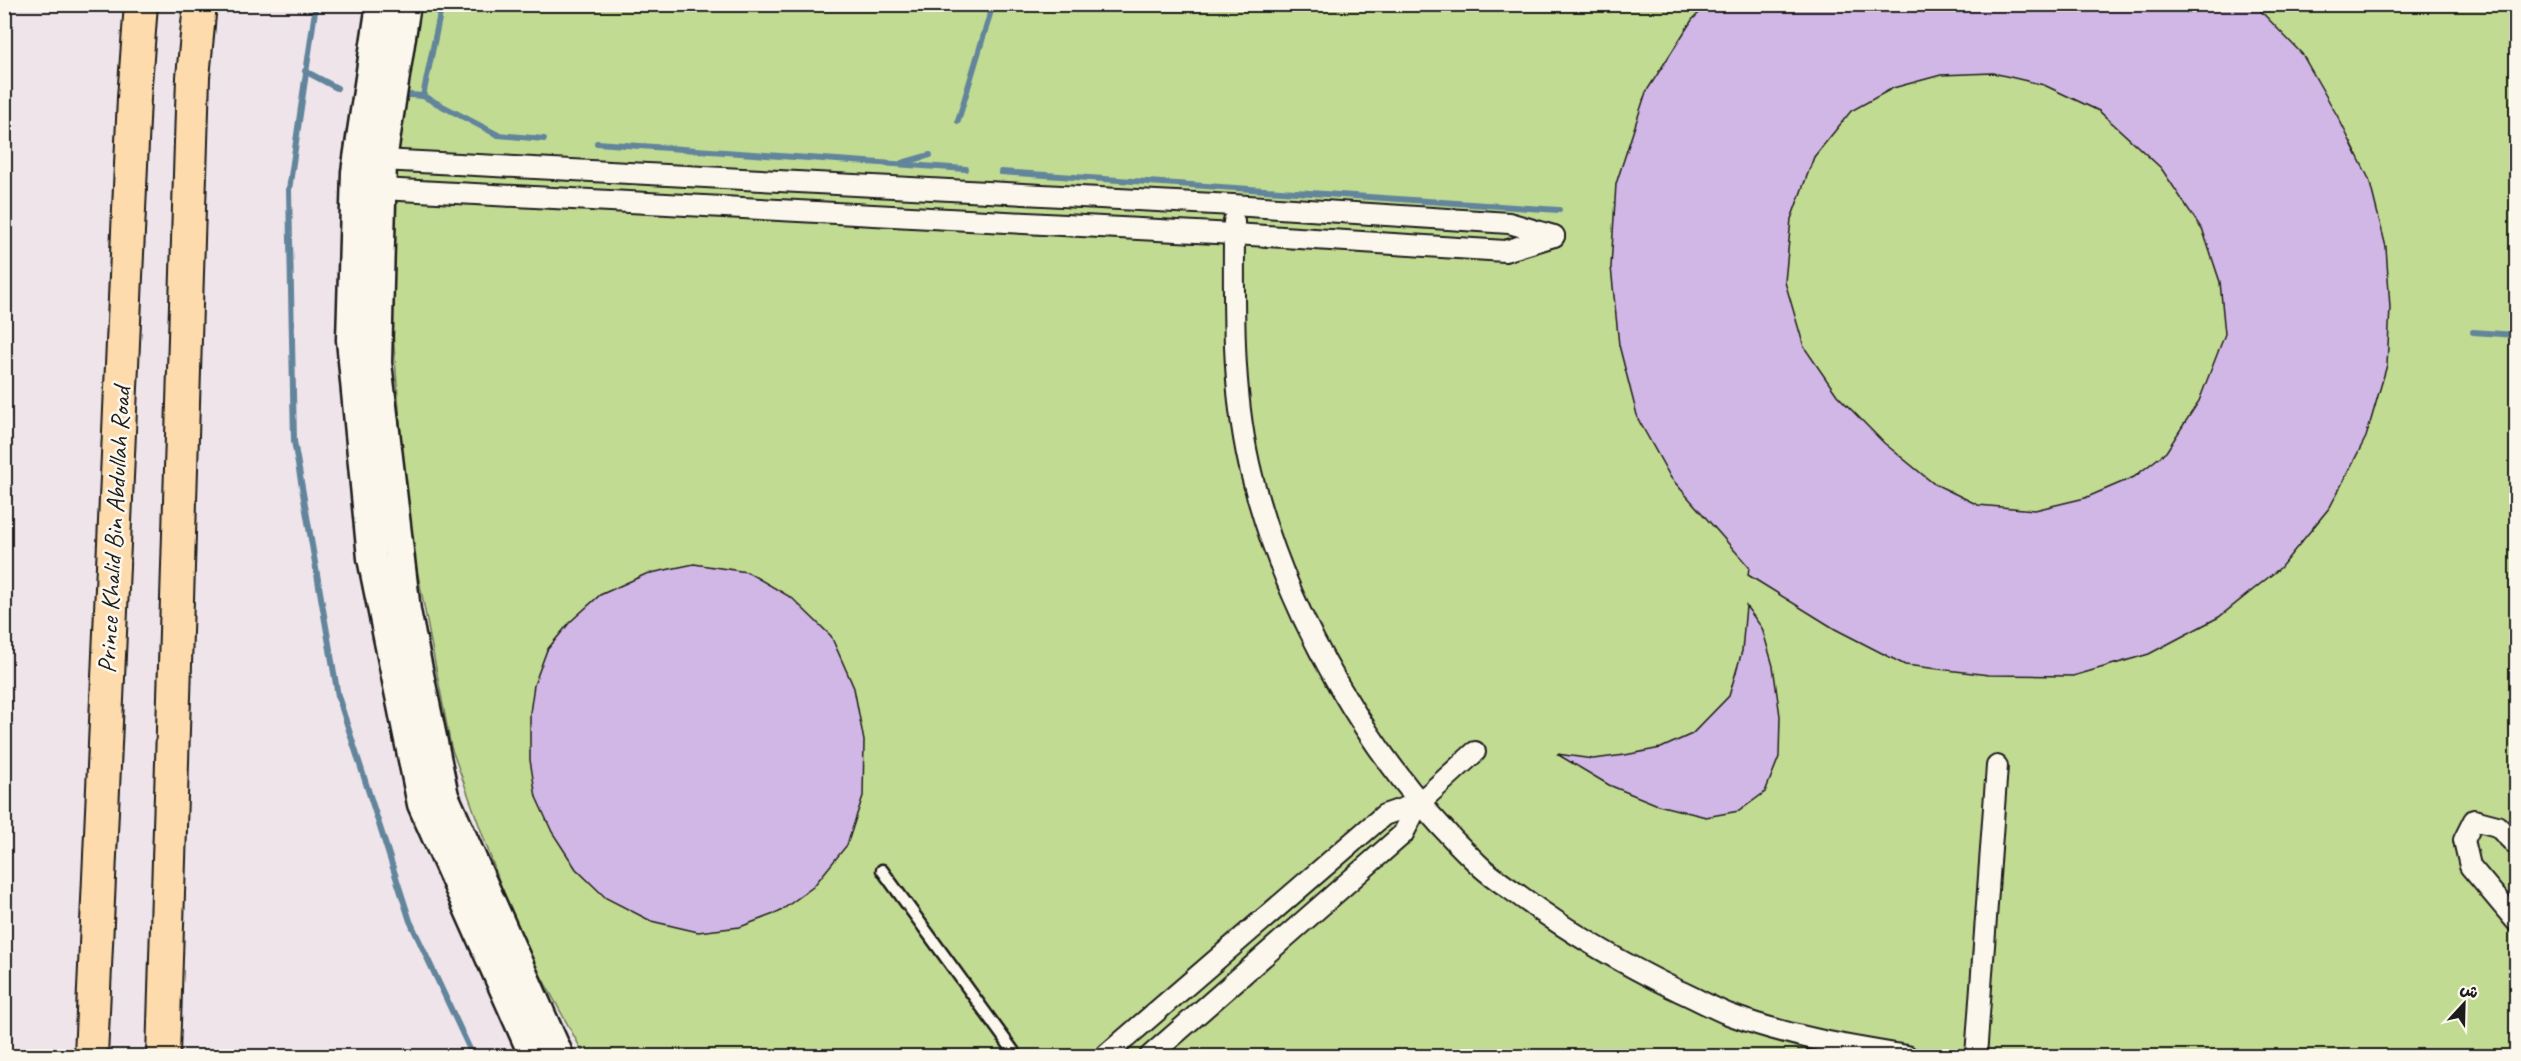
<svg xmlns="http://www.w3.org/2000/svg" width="2521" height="1061" font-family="Caveat,'Playpen Sans Arabic',sans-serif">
	<rect width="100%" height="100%" fill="#eee4ea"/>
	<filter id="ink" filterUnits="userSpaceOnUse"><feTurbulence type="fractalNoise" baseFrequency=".0167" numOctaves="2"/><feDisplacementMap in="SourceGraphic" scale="12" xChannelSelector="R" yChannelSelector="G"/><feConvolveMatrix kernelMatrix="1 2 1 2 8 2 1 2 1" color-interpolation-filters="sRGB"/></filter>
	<g filter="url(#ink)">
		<path fill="#c2db92" stroke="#6f7c57" stroke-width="1.5" d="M 420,5 L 2516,5 L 2516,1056 L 585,1056 L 519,936 L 451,747 L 408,522 L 392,321 L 390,239 L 400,120 Z"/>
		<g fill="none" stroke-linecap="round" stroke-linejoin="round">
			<g stroke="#62859c" stroke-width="6">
				<path d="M 316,4 L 289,190 L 294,441 L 338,696 L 410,921 L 473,1056"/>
				<path d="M 305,71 L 337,88"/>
				<path d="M 410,95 L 423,96 L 498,135 L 544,139"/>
				<path d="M 423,96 L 442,4"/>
				<path d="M 958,121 L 993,4"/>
				<path d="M 597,143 L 966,169"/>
				<path d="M 902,163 L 930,155"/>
				<path d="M 1001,172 L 1559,210"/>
				<path d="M 2473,332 L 2516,335"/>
			</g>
		</g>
		<g fill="#d1b7e5" stroke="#1c1c1c" stroke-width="1.5" fill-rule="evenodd">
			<path d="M 1708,4 L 2254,4 L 2302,54 L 2338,117 L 2369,179 L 2386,247 L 2390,308 L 2387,365 L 2366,437 L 2330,507 L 2280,568 L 2219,617 L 2149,654 L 2073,676 L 1989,675 L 1905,665 L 1835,629 L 1748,575 L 1749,567 L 1671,478 L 1638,419 L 1619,345 L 1611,267 L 1616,184 L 1646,92 L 1692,20 ZM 1993,73 L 2044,85 L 2099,111 L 2161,168 L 2203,231 L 2220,282 L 2225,334 L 2199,401 L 2166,452 L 2134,477 L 2085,498 L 2035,510 L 1978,505 L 1933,483 L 1884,443 L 1837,395 L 1804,347 L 1785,282 L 1791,219 L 1814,157 L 1851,111 L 1893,88 L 1941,75 Z"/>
			<path d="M 694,564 L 747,572 L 792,598 L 831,636 L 854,688 L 864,741 L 863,796 L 847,845 L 813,887 L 779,912 L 740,927 L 698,932 L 651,921 L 606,898 L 576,869 L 552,832 L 536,797 L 530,760 L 530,713 L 534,685 L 547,650 L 570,622 L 600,595 L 646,574 Z"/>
			<path d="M 1746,606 L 1762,628 L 1773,666 L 1780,716 L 1779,757 L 1765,792 L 1739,811 L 1706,817 L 1658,805 L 1609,785 L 1557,754 L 1593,759 L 1625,755 L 1661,748 L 1692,734 L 1729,696 L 1742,651 Z"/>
		</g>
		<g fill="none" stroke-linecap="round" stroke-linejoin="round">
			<defs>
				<path id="service" d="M 882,870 L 1017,1056"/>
				<g id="minor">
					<path d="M 372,165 L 382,160 L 1233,205 L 1509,223 L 1554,236"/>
					<path d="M 371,182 L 381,189 L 1234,234 L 1505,251 L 1554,236"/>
					<path d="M 1234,221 C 1234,306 1231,393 1252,476 C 1287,616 1373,765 1478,864 C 1490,876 1506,886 1520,896 C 1570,933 1623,964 1679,991 C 1695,998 1711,1007 1728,1014 C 1786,1036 1846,1046 1907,1056"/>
					<path d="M 2516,845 L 2497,826 L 2474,820 L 2464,840 L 2470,866 L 2516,921"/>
					<path d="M 1105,1056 L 1384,815 L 1419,803"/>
					<path d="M 1150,1056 L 1403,834 L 1419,803 L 1475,752"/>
					<path d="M 1976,1056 L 1997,766"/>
				</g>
				<g id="secondary">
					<path d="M 381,4 L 356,172 L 351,340 L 372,558 L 422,804 L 534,1056"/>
					<path d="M 406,4 L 382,160 L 377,363 L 406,611 L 444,796 L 559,1056"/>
				</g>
				<g id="primary">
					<path d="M 91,1056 L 134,98 L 141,4"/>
					<path d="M 163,1056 L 193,77 L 200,4"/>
				</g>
			</defs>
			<use href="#service" stroke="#1c1c1c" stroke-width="15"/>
			<use href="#minor" stroke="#1c1c1c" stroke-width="24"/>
			<use href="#secondary" stroke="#1c1c1c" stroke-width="33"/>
			<use href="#primary" stroke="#1c1c1c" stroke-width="36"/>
			<use href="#service" stroke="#fbf7ec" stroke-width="10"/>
			<use href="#minor" stroke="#fbf7ec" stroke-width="20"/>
			<use href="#secondary" stroke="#fbf7ec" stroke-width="28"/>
			<use href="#primary" stroke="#fedbac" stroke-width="32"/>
		</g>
	</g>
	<g text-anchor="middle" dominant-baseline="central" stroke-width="5" stroke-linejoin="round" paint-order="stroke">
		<g font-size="26" fill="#1c1c1c" stroke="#fbf7ec">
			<text transform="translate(114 530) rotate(-87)">Prince Khalid Bin Abdullah Road</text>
		</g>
	</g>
	<rect width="2521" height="1061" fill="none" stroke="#fbf7ec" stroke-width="24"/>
	<rect x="12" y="12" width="2497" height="1037" fill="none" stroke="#1c1c1c" stroke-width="2" filter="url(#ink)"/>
	<g transform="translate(2464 1004) rotate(22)" stroke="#fbf7ec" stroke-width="4.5" paint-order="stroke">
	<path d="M0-4.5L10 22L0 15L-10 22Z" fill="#1c1c1c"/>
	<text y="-9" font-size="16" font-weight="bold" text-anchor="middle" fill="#1c1c1c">ش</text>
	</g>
</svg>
